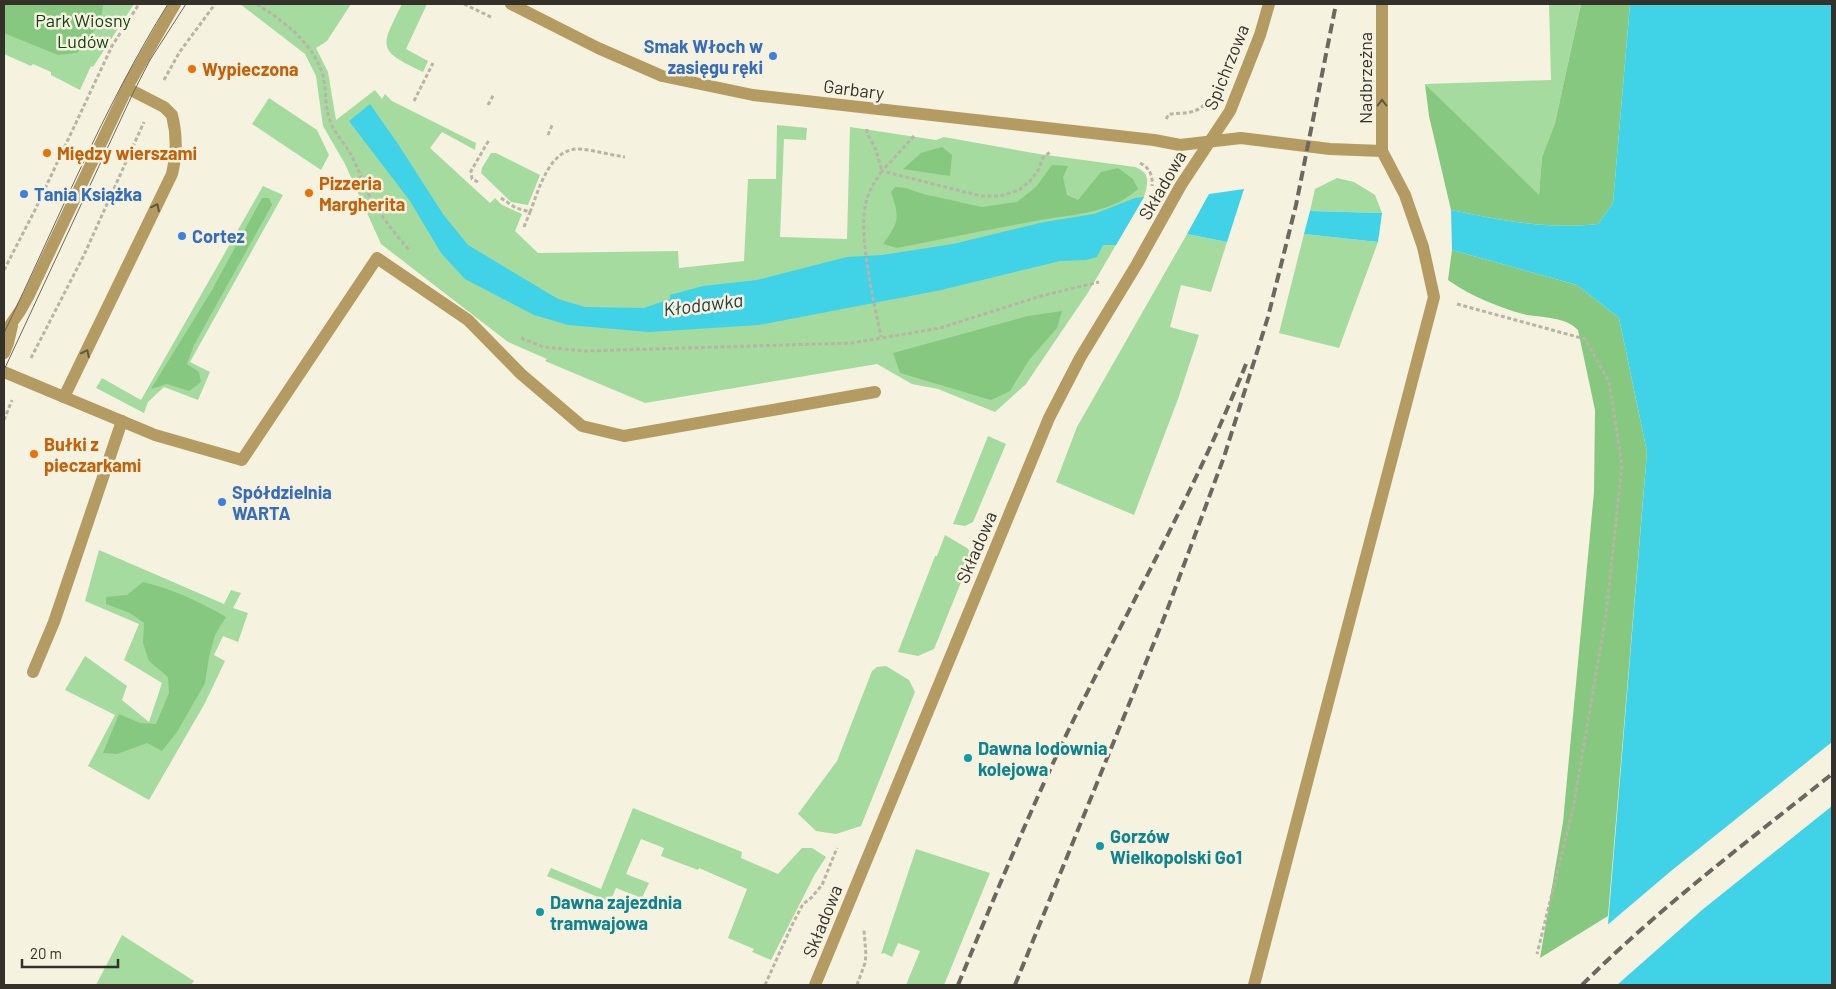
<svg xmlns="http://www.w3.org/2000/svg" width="1836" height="989" font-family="Barlow,sans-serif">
	<rect width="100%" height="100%" fill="#f6f2e0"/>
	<g fill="#a5db9f">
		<path d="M 4,4 L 134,4 L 93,67 L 91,66 L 80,90 L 51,75 L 51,72 L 33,64 L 31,66 L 4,54 Z"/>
		<path d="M 240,4 L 351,4 L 327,41 L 316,48 L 328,72 L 336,120 L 375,90 L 382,99 L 385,94 L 392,101 L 476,143 L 475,150 L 442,132 L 430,148 L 490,203 L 495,198 L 502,205 L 522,214 L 515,231 L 538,253 L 678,251 L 679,268 L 744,261 L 748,179 L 776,179 L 777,125 L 807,128 L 806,140 L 784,139 L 780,237 L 847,239 L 850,127 L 936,140 L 944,137 L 1039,154 L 1135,167 C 1151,173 1148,183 1144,197 L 1089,291 L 1026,384 L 995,412 L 938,389 L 912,384 L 877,364 L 645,403 L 545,361 L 547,359 L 508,342 L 381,244 L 345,164 L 323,126 L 316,76 L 305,54 Z"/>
		<path d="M 402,4 L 427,4 L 406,49 L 428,61 L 423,72 C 377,50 380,48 402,4 Z"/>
		<path d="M 1549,4 L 1581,4 L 1555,123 L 1542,157 L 1539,196 L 1425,84 L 1551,80 Z"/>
		<path d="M 269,98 L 317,130 L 329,155 L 321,170 L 252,124 Z"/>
		<path d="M 491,153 L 496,153 L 540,175 L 528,205 L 511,202 L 481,173 L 482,168 Z"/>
		<path d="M 1337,178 L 1354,182 L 1375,195 L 1382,213 L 1310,211 L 1315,189 Z"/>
		<path d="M 263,186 L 283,195 L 190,362 L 210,372 L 198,400 L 164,387 L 148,402 L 144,413 L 96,388 L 102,378 L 141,400 Z"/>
		<path d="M 1187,234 L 1227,242 L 1211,292 L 1181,285 L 1170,327 L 1199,335 L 1178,399 L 1134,515 L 1056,482 L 1077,427 Z"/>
		<path d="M 1304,234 L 1378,242 L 1339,348 L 1279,333 Z"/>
		<path d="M 988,436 L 1006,444 L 973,522 L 965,526 L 953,524 Z"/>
		<path d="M 945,535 L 967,548 L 972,555 L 934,649 L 918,656 L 898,652 L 935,556 L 937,556 Z"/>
		<path d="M 99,550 L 224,604 L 231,590 L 241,593 L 233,608 L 248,613 L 238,642 L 223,636 L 214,655 L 225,661 L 205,703 L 149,800 L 88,766 L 115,715 L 65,690 L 85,656 L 127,686 L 122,700 L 149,722 L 162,683 L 124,660 L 139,624 L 85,601 Z"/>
		<path d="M 886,666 L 909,680 L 915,692 L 861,826 L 836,834 L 816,831 L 798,814 L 837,761 L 872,671 L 877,667 Z"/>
		<path d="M 633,808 L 742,852 L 741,858 L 778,874 L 802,848 L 812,848 L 826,857 L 815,874 L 771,960 L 752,952 L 754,949 L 728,938 L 747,889 L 699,868 L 698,870 L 661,856 L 664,848 L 641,839 L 626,874 L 649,883 L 642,898 L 616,888 L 610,902 L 547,876 L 551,868 L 601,889 Z"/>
		<path d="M 916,849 L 990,873 L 944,985 L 906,985 L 920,951 L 898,943 L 892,957 L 884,953 L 881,954 Z"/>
		<path d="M 122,935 L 194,981 L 191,985 L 96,985 Z"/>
	</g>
	<g fill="#86c87f">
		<path d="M 4,4 L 103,4 C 103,22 89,39 77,53 L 58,55 L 4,33 Z"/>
		<path d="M 1581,4 L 1630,4 L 1613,203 L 1598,224 C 1548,230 1500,220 1451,210 L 1429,116 L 1425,84 L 1539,195 L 1542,157 L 1555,123 Z"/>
		<path d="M 942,147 L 952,155 L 950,176 L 903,169 L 921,153 Z"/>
		<path d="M 1052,165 L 1068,166 L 1063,177 L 1067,195 L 1078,200 L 1101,172 L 1118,168 L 1133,179 L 1138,189 C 1108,216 1067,214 1030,222 C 985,230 941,239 897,248 L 883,244 C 899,222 900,218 891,192 L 895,187 L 906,188 L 923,194 L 982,207 L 1017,202 L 1036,187 Z"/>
		<path d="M 262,198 L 269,198 L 272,205 L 194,345 L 187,364 L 199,372 L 201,382 L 189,391 L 167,384 L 151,389 L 212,290 Z"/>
		<path d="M 1452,250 L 1577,285 L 1619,318 L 1647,452 L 1608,916 L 1540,958 L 1563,822 L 1594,492 L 1595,410 L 1578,330 C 1565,316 1540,318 1523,314 C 1497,307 1469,295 1448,280 Z"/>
		<path d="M 1062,311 L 1057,328 L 1029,360 L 1010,391 L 991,400 L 900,373 L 893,353 L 1028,316 Z"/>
		<path d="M 143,582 C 173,589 200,602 226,617 L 215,635 L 209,657 L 205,683 L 177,732 L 162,751 L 147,743 L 117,754 L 103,753 L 119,714 L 140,723 L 156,724 L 169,693 L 168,677 L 149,661 L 143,643 L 144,623 L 130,613 L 106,604 L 106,597 L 127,595 Z"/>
	</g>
	<g fill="#40d2e7">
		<path d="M 1630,4 L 1832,4 L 1832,985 L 1603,985 L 1647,452 L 1619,318 L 1577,285 L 1452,250 L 1451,210 C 1500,220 1548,230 1598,224 L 1613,203 Z"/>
		<path d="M 370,104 L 398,144 L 443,214 L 468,245 L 558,299 L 585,307 L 644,308 L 670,299 L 670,295 L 703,286 L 757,280 L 847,257 L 882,255 L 953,244 L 1044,222 L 1094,214 L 1135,198 L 1144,197 L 1116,245 L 1103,245 L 1097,257 L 1086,260 L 1060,261 L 941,290 L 759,325 L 649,332 L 568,325 L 534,315 L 465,279 L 441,253 L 410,201 L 349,121 Z"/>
		<path d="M 1244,189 L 1227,242 L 1187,234 L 1209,194 Z"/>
		<path d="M 1310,211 L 1382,213 L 1378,242 L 1304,234 Z"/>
	</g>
	<path fill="#f6f2e0" d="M 1832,742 L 1832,806 L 1702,910 L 1617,985 L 1600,985 L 1605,927 L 1671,871 Z"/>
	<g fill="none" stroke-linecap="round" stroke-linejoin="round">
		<g stroke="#b8b5a6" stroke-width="3" stroke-dasharray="4 2.5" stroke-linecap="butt">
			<path d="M 257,4 C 284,22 310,40 322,72 C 327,88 324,105 330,121 C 335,135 346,144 352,157 C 359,169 362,183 369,195 C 380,215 395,234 410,251"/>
			<path d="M 464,4 L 493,18"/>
			<path d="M 164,80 L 179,53 L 215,4"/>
			<path d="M 414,101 L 433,63"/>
			<path d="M 488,105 L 494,94"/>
			<path d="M 1166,119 L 1169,114 C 1182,113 1196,114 1205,104"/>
			<path d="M 867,129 L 867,133 L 876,150 L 882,171 C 875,181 869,190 866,202 C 858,238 874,301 881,337"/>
			<path d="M 548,135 L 553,123"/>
			<path d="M 914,136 L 882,171 L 981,196 L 1000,196 L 1019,190 L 1030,181 L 1039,169 L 1043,158 L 1050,152"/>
			<path d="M 1140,163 C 1150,168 1153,176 1152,186"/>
			<path d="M 478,182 L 472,179 L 471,171 L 489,140"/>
			<path d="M 501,198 L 516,208 L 530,212 C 539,190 549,148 579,149 C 594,150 610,155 625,157"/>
			<path d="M 524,227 L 530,212"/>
			<path d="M 4,270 L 35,210 L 112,46 L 139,4"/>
			<path d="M 1457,304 L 1585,339 L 1609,382 L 1622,465 L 1606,615 L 1573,809 L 1537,954"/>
			<path d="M 521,338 L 543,347 L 585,351 L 852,343 L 940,328 L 1041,296 L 1099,282"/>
			<path d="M 31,358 L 84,255 L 144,122"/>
			<path d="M 4,420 L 12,400"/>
			<path d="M 765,985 L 793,923 L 803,904 L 811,898 L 822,885 L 837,848"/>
			<path d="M 857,985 L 865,963 L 866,955 L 864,930"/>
		</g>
		<g stroke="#b49b61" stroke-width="12">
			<path d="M 511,4 L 598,48 L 662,76 L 753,95 L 1154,140 L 1180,145 L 1241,138 L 1330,149 L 1382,151"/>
			<path d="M 4,334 L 20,311 L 29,295 L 130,82 L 175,4"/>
			<path d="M 4,353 L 8,343 L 12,326"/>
			<path d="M 4,372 L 155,435 L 242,460 L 377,258 L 468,320 L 521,374 L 582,426 L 624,436 L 875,392"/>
			<path d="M 64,397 L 172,174 C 177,154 177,135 172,115 L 164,107 L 127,88"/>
			<path d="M 33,672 L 54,622 L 122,421"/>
			<path d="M 815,985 L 1049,418 L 1080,358 L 1137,264 L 1181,185 L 1230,111 L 1260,35 L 1269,4"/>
			<path d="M 1254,985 L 1434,297 L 1423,247 L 1405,195 L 1382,151 L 1382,4"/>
		</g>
		<g stroke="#6b695f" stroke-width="1">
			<path d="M 4,333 C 57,223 103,108 168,4"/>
			<path d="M 4,370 L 134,91 L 150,60 L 186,4"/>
		</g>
		<g stroke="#6b695f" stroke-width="4" stroke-dasharray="10 5" stroke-linecap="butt">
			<path d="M 958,985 C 994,898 1030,810 1071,725 C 1130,605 1196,489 1246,364"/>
			<path d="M 1015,985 L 1166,613 L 1224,457 L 1268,317 L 1296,205 L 1336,4"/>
			<path d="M 1582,985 C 1659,908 1747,842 1832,774"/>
		</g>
	</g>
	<defs><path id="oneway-chevron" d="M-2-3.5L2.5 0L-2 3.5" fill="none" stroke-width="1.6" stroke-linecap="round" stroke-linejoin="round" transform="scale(1.25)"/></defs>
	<g stroke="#60563d">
		<use href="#oneway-chevron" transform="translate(1382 103) rotate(-90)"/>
		<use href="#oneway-chevron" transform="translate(156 207) rotate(-64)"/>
		<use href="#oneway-chevron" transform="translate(86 353) rotate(-64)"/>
	</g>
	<g fill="#3f7fe0" stroke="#f6f2e0" stroke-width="2">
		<circle cx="773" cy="56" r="5"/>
		<circle cx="24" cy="194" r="5"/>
		<circle cx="182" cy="236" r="5"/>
		<circle cx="222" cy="502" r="5"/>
	</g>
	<g fill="#e8710a" stroke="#f6f2e0" stroke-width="2">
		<circle cx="192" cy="69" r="5"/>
		<circle cx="47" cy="153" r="5"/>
		<circle cx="309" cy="193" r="5"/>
		<circle cx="34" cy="454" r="5"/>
	</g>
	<g fill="#0f9aa8" stroke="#f6f2e0" stroke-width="2">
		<circle cx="968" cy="758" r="5"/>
		<circle cx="1100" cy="846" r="5"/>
		<circle cx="540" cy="912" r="5"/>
	</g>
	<g text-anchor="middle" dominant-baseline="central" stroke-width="5" stroke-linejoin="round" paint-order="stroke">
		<g font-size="18" fill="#144211" stroke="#f6f2e0">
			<text x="83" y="20">Park Wiosny<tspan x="83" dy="21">Ludów</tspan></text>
		</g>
		<g font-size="18" font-weight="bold" fill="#366cbe" stroke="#f6f2e0" text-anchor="start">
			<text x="763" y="46" text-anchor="end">Smak Włoch w<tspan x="763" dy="21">zasięgu ręki</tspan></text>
			<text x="34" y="194">Tania Książka</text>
			<text x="192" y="236">Cortez</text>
			<text x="232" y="492">Spółdzielnia<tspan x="232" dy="21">WARTA</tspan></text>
		</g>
		<g font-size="18" fill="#33312a" stroke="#f6f2e0">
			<text transform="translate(1226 67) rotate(-68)">Spichrzowa</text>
			<text transform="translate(1365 78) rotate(-90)">Nadbrzeżna</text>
			<text transform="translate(854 89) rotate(7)">Garbary</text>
			<text transform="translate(1162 185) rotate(-60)">Składowa</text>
			<text transform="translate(976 547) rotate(-67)">Składowa</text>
			<text transform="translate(822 921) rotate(-68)">Składowa</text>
		</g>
		<g font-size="18" font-weight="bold" fill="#c56008" stroke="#f6f2e0" text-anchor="start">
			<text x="202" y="69">Wypieczona</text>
			<text x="57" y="153">Między wierszami</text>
			<text x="319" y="183">Pizzeria<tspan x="319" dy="21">Margherita</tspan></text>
			<text x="44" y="444">Bułki z<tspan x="44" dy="21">pieczarkami</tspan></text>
		</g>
		<g font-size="18" font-weight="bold" fill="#0d838f" stroke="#f6f2e0" text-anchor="start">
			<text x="978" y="748">Dawna lodownia<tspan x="978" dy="21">kolejowa</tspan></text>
			<text x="1110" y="836">Gorzów<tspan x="1110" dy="21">Wielkopolski Go1</tspan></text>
			<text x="550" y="902">Dawna zajezdnia<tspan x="550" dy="21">tramwajowa</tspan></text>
		</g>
		<g font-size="19" font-style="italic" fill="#253d41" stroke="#f6f2e0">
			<text transform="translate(703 304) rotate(-7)">Kłodawka</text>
		</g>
	</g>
	<rect width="1836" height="989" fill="none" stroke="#33312a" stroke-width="10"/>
	<path d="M22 959v8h96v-8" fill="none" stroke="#33312a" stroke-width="2.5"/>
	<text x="30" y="959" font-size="15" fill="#33312a" stroke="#f6f2e0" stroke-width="4" paint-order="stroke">20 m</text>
</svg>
